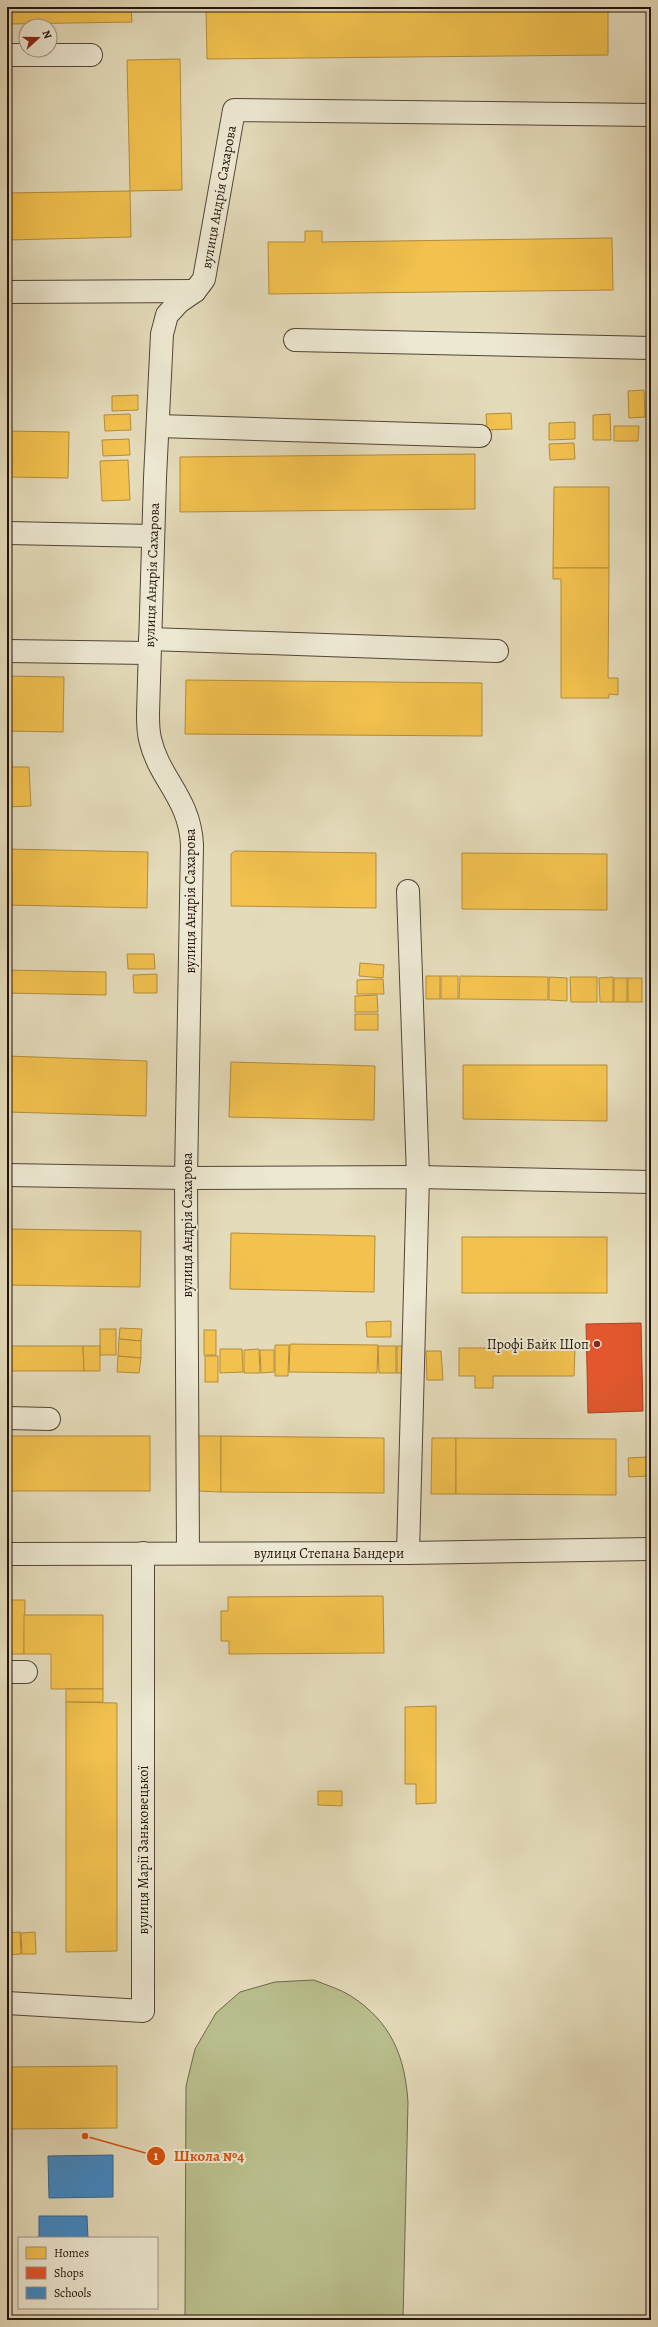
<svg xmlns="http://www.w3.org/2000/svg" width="658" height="2327" font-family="Alegreya,serif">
	<rect width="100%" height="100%" fill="#e4dbba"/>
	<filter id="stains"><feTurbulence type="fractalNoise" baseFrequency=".005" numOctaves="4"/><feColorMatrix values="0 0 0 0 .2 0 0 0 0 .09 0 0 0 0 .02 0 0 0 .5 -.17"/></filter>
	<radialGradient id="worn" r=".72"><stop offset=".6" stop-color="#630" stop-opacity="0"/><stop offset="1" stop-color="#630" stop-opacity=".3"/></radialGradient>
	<path fill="#b9be8c" stroke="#6e684c" d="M 314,1980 C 326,1985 340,1989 351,1996 C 391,2022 405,2056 408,2102 L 403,2320 L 185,2320 L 186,2086 L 195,2049 L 216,2013 L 240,1992 L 275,1982 Z"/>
	<g fill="#f2c14e" stroke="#b48d3a">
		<path d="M 7,7 L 131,7 L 132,22 L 7,24 Z"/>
		<path d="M 447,7 L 608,7 L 608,55 L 207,59 L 206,9 Z"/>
		<path d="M 180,59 L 182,190 L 130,191 L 127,60 Z"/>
		<path d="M 130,191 L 131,237 L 7,240 L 7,193 Z"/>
		<path d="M 305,231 L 322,231 L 322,242 L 612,238 L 613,290 L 269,294 L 268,242 L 305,242 Z"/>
		<path d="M 644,390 L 645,417 L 629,418 L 628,391 Z"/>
		<path d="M 138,395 L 138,410 L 112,411 L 112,396 Z"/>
		<path d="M 511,413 L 512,429 L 487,430 L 486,414 Z"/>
		<path d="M 130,414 L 131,430 L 105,431 L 104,415 Z"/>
		<path d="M 610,414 L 611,440 L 593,440 L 593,415 Z"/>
		<path d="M 575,422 L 575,439 L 549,440 L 549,423 Z"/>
		<path d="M 614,426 L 639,426 L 638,441 L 614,441 Z"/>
		<path d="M 7,431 L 69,432 L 68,478 L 7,477 Z"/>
		<path d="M 129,439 L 130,455 L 103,456 L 102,440 Z"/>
		<path d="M 574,443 L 575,459 L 550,460 L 549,444 Z"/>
		<path d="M 475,454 L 475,509 L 180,512 L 180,457 Z"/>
		<path d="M 128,460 L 130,500 L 102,501 L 100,461 Z"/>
		<path d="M 554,487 L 609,487 L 609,568 L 553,568 Z"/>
		<path d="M 553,568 L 609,568 L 608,678 L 618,678 L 618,695 L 609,694 L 609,698 L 561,698 L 561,579 L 553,579 Z"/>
		<path d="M 7,676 L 64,677 L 63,732 L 7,731 Z"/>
		<path d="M 186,680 L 482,683 L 482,736 L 185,734 Z"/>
		<path d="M 7,750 L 11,750 L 12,767 L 29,767 L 31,806 L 7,807 Z"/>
		<path d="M 7,849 L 148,852 L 147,908 L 7,905 Z"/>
		<path d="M 235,851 L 376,853 L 376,908 L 231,906 L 231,854 Z"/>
		<path d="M 462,853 L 607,854 L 607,910 L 462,909 Z"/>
		<path d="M 127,954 L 154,954 L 155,969 L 128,969 Z"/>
		<path d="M 360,963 L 384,965 L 383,978 L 359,976 Z"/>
		<path d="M 7,970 L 106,972 L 106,995 L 7,993 Z"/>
		<path d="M 157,974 L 157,993 L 134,993 L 133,975 Z"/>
		<rect x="426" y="976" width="14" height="23"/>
		<rect x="441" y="976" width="17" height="23"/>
		<path d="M 460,976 L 548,977 L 548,1000 L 459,999 Z"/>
		<path d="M 549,977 L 567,978 L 567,1001 L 549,1000 Z"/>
		<path d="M 570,977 L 597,977 L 597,1002 L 571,1002 Z"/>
		<path d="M 613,977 L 613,1002 L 600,1002 L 599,978 Z"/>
		<rect x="614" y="978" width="13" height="24"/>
		<rect x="628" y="978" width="14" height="24"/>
		<path d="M 383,979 L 384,994 L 357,994 L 357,980 Z"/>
		<path d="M 377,995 L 378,1012 L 355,1012 L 355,996 Z"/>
		<rect x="355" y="1014" width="23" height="16"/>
		<path d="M 7,1056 L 147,1061 L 146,1116 L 7,1112 Z"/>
		<path d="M 231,1062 L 375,1066 L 374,1120 L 229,1117 Z"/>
		<path d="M 463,1065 L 607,1065 L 607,1121 L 463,1119 Z"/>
		<path d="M 7,1229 L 141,1231 L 140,1287 L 7,1285 Z"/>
		<path d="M 231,1233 L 375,1236 L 374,1292 L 230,1289 Z"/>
		<rect x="462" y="1237" width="145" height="56"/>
		<path d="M 391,1321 L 391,1337 L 367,1337 L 366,1322 Z"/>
		<path d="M 120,1328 L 142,1329 L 141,1341 L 119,1339 Z"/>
		<rect x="100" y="1329" width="16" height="26"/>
		<rect x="204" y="1330" width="12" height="25"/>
		<path d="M 119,1339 L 141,1341 L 141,1358 L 118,1356 Z"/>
		<path d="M 290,1344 L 378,1345 L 377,1373 L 289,1372 Z"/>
		<path d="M 275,1345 L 289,1345 L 288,1376 L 275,1376 Z"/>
		<path d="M 7,1346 L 83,1346 L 84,1371 L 7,1371 Z"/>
		<path d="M 83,1346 L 100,1346 L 100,1371 L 84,1371 Z"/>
		<path d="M 378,1346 L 396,1346 L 396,1373 L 379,1373 Z"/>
		<rect x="397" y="1346" width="13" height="27"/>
		<path d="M 459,1348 L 575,1348 L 574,1376 L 493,1376 L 493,1388 L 475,1388 L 475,1376 L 459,1376 Z"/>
		<path d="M 220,1349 L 242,1349 L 243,1372 L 220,1373 Z"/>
		<path d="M 259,1349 L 260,1373 L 244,1373 L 244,1350 Z"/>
		<path d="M 260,1350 L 274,1350 L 274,1372 L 261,1373 Z"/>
		<path d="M 426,1351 L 441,1351 L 443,1380 L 427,1380 Z"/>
		<path d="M 118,1356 L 141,1358 L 139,1373 L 117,1372 Z"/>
		<rect x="205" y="1356" width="13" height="26"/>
		<rect x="7" y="1436" width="143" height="55"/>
		<path d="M 198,1436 L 221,1436 L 221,1492 L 197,1491 Z"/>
		<path d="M 221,1436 L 384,1438 L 384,1493 L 221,1492 Z"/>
		<path d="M 432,1438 L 456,1438 L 456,1494 L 431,1494 Z"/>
		<path d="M 456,1438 L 616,1439 L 616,1495 L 456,1494 Z"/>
		<path d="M 647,1457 L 648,1476 L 629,1477 L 628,1458 Z"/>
		<path d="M 383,1596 L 384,1653 L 229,1654 L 229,1641 L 221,1641 L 221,1611 L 228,1611 L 228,1597 Z"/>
		<path d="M 7,1600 L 25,1600 L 24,1654 L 7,1654 Z"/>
		<path d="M 24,1615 L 103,1615 L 103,1689 L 51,1689 L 51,1654 L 24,1654 Z"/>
		<rect x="66" y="1689" width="37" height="13"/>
		<path d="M 66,1702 L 117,1703 L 117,1951 L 66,1952 Z"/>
		<path d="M 436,1706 L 436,1803 L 416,1804 L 416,1784 L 405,1784 L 405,1707 Z"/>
		<path d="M 318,1791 L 342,1791 L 342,1806 L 318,1805 Z"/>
		<path d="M 20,1932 L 21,1954 L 7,1955 L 7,1933 Z"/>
		<path d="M 35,1932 L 36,1954 L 22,1954 L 21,1933 Z"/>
		<path d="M 117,2066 L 117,2128 L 7,2129 L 7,2067 Z"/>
	</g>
	<path fill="#e4572e" stroke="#aa4324" d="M 641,1323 L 643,1411 L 588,1413 L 586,1324 Z"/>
	<g fill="#3f88c5" stroke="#36658e">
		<path d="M 113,2155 L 113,2197 L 49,2198 L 48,2156 Z"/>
		<path d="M 39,2216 L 87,2216 L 88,2238 L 39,2238 Z"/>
	</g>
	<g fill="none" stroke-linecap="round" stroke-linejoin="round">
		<defs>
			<g id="minor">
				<path d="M 7,55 L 91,55"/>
				<path d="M 7,292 L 195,291"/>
				<path d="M 295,340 L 651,348"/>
				<path d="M 158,426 L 480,436"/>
				<path d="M 7,533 L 153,536"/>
				<path d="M 150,639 L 497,651"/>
				<path d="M 7,651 L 149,653"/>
				<path d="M 408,891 L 418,1177 L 408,1553"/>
				<path d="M 7,1175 L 186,1178 L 418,1177 L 651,1182"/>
				<path d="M 7,1418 L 49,1419"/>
				<path d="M 188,1553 L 186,1178 L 192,845 C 190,798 159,779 150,739 C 148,731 148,723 148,714 L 155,478 L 162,334 L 167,315 L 179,302 L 195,291 L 204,279 L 234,110 L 651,115"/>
				<path d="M 7,1554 L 408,1553 L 651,1549"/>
				<path d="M 7,1672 L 26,1672"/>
				<path d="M 7,2003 L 143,2011 L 143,1553"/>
			</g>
		</defs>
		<use href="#minor" stroke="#524538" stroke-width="24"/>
		<use href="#minor" stroke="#ede8d2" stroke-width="22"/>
	</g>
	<circle fill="#8f2418" stroke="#ede8d2" stroke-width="1.5" cx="597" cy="1344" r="4"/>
	<g text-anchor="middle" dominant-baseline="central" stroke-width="4" stroke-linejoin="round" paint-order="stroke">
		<g font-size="14" fill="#22130c" stroke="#ede8d2">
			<text transform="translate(219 197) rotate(-80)">вулиця Андрія Сахарова</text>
			<text transform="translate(152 575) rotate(-88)">вулиця Андрія Сахарова</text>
			<text transform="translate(190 901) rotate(-90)">вулиця Андрія Сахарова</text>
			<text transform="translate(187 1225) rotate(-90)">вулиця Андрія Сахарова</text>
			<text x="329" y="1553">вулиця Степана Бандери</text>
			<text transform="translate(143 1850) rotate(-90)">вулиця Марії Заньковецької</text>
		</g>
		<g font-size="14" fill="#22130c" stroke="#ede8d2" text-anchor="end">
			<text x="589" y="1344">Профі Байк Шоп</text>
		</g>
	</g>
	<path fill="none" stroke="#d4520c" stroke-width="1.5" d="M85 2136L156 2156"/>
	<g fill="#d4520c" stroke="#ede8d2" stroke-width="1.5">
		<circle cx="85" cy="2136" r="4"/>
		<circle cx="156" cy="2156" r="10"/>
	</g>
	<g font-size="12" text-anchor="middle" font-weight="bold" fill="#fff">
		<text x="156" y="2160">1</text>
	</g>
	<g font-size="15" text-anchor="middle" font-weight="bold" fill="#d4520c" stroke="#ede8d2" stroke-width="4" stroke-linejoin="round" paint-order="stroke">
		<text x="209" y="2161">Школа №4</text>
	</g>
	<rect width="658" height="2327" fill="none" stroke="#e4dbba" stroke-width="24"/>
	<rect x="8" y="8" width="642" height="2311" fill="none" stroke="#22130c" stroke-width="2"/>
	<rect x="12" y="12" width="634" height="2303" fill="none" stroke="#22130c"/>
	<rect x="18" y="2237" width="140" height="72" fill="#ede8d2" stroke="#9c9383"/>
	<rect x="26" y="2247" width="20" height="12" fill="#f2c14e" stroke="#9c9383"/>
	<text x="54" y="2257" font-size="12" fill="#22130c">Homes</text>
	<rect x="26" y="2267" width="20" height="12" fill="#e4572e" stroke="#9c9383"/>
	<text x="54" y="2277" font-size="12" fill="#22130c">Shops</text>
	<rect x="26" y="2287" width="20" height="12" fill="#3f88c5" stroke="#9c9383"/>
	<text x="54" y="2297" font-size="12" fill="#22130c">Schools</text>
	<g transform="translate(38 38) rotate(69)"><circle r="19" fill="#ede8d2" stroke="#9c9383"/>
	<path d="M0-3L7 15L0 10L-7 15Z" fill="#8f2418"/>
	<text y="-6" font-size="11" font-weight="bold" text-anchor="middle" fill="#22130c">N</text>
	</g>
	<rect width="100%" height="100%" filter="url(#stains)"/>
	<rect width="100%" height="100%" fill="url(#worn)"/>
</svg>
